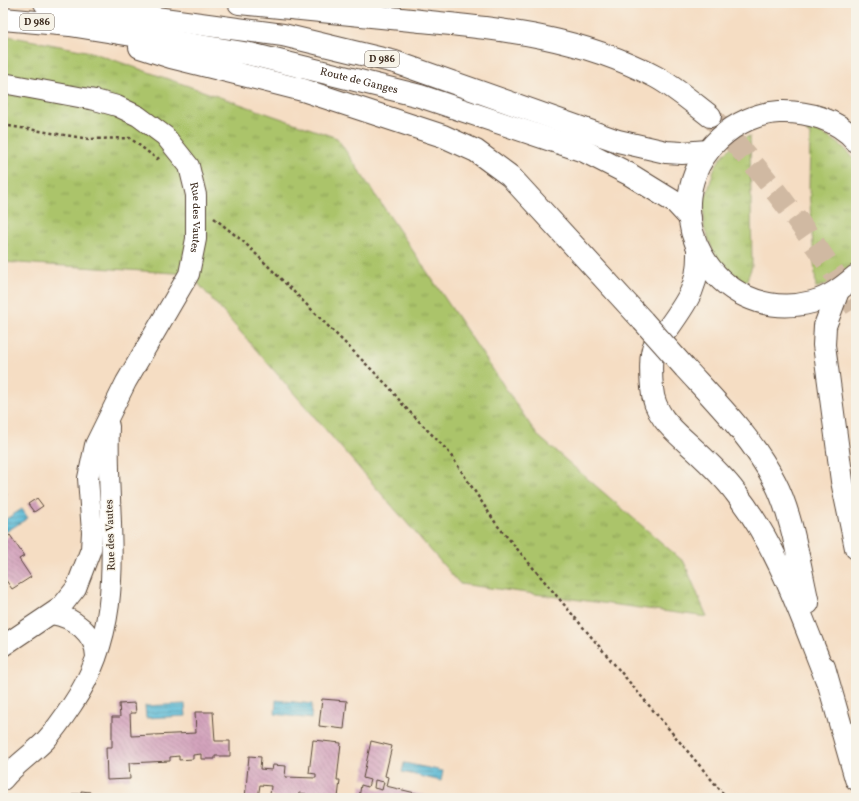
<svg xmlns="http://www.w3.org/2000/svg" width="859" height="801" font-family="Vollkorn,serif">
	<defs>
		<pattern id="grass-tufts" width="24" height="20" patternUnits="userSpaceOnUse"><rect width="24" height="20" fill="#abc46a"/><path d="M3 7l-1-3M5 7V3M7 7l1-3M15 17l-1-3M17 17v-4M19 17l1-3" fill="none" stroke="#8c9f57"/></pattern>
		<pattern id="water-rules" width="6" height="5" patternUnits="userSpaceOnUse"><rect width="6" height="5" fill="#58b9d6"/><path d="M0 2.5h6" fill="none" stroke="#4a97ad"/></pattern>
		<pattern id="building-back-hatch" width="6" height="6" patternUnits="userSpaceOnUse"><rect width="6" height="6" fill="#d4a4bd"/><path d="M-1 5l2 2M0 0l6 6M5-1l2 2" fill="none" stroke="#ad8699"/></pattern>
	</defs>
	<rect width="100%" height="100%" fill="#f7f3e8"/>
	<filter id="ink" filterUnits="userSpaceOnUse"><feTurbulence type="fractalNoise" baseFrequency=".025" numOctaves="2"/><feDisplacementMap in="SourceGraphic" scale="8" xChannelSelector="R" yChannelSelector="G"/><feConvolveMatrix kernelMatrix="1 2 1 2 8 2 1 2 1" color-interpolation-filters="sRGB"/></filter>
	<filter id="wash" filterUnits="userSpaceOnUse"><feTurbulence type="fractalNoise" baseFrequency=".012" numOctaves="4" result="noise"/><feDisplacementMap in="SourceGraphic" scale="16" xChannelSelector="R" yChannelSelector="G"/><feGaussianBlur stdDeviation="0.9" result="paint"/><feColorMatrix in="noise" values="0 0 0 0 0 0 0 0 0 0 0 0 0 0 0 0 0 1.4 0 .05"/><feComposite in="paint" operator="in"/></filter>
	<g filter="url(#wash)">
		<rect width="100%" height="100%" fill="#f5ddc3"/>
		<g fill="url(#grass-tufts)" stroke="#737744">
			<path d="M 3,35 L 91,52 L 337,138 L 537,435 L 684,562 L 707,617 L 460,584 L 190,274 L 3,262 Z"/>
			<path d="M 807,128 C 829,136 841,142 856,161 L 856,260 C 845,273 832,283 816,288 L 809,189 L 810,135 L 807,133 Z"/>
			<path d="M 750,136 L 752,266 L 746,283 L 721,264 L 713,251 L 704,228 L 704,197 L 707,194 C 709,188 713,171 715,167 C 722,154 736,140 750,136 Z"/>
		</g>
		<g fill="url(#water-rules)" stroke="#4a727a">
			<path d="M 22,509 L 28,518 L 4,533 L 3,521 Z"/>
			<path d="M 276,700 L 312,704 L 311,719 L 275,714 Z"/>
			<path d="M 185,704 L 186,716 L 146,718 L 145,706 Z"/>
			<path d="M 404,763 L 443,771 L 441,781 L 402,772 Z"/>
		</g>
		<g id="blocks">
			<g fill="url(#building-back-hatch)" fill-rule="evenodd">
				<path d="M 3,489 L 7,495 L 3,498 Z"/>
				<path d="M 37,498 L 43,506 L 34,512 L 28,504 Z"/>
				<path d="M 10,535 L 24,556 L 19,559 L 31,577 L 12,589 L 3,576 L 3,540 Z"/>
				<path d="M 322,699 L 347,701 L 344,729 L 319,726 Z"/>
				<path d="M 135,703 L 136,713 L 130,713 L 131,736 L 196,733 L 195,712 L 213,712 L 215,741 L 230,741 L 230,756 L 215,756 L 215,759 L 201,759 L 201,754 L 193,755 L 193,759 L 179,760 L 179,756 L 170,757 L 170,761 L 129,763 L 130,779 L 107,780 L 106,747 L 112,747 L 112,717 L 120,717 L 119,704 Z"/>
				<path d="M 313,740 L 341,743 L 337,780 L 340,780 L 338,798 L 306,798 L 306,794 L 299,793 L 298,798 L 273,798 L 274,796 L 270,795 L 271,786 L 260,785 L 258,798 L 245,798 L 249,756 L 261,757 L 260,769 L 272,770 L 273,765 L 286,766 L 285,777 L 316,778 L 316,774 L 309,773 Z"/>
				<path d="M 371,741 L 392,746 L 385,776 L 388,777 L 386,786 L 436,798 L 359,798 L 361,785 L 368,787 L 370,780 L 363,778 ZM 375,780 L 384,782 L 382,790 L 374,788 Z"/>
				<path d="M 81,791 L 90,792 L 90,798 L 73,798 L 73,794 L 81,794 Z"/>
			</g>
		</g>
	</g>
	<g filter="url(#ink)">
		<use href="#blocks" fill-opacity="0" stroke="#574537" stroke-width="1"/>
		<g fill="none" stroke-linecap="round" stroke-linejoin="round">
			<path stroke="#d0b9a2" stroke-width="22" stroke-dasharray="22 11" stroke-linecap="butt" d="M 710,116 C 766,174 814,239 856,308"/>
			<defs>
				<g id="minor">
					<path id="s1" d="M 3,83 L 95,100 L 117,106 L 138,116 L 165,136 L 189,166 L 196,195 L 196,239 L 189,274 L 126,382 L 95,445 L 88,478 L 92,532 L 91,549 L 76,588 L 61,607 L 3,646"/>
					<path d="M 52,614 C 73,617 96,634 96,657"/>
					<path d="M 3,780 C 15,765 31,755 45,741 C 55,730 64,717 72,705 C 132,617 105,523 109,426"/>
				</g>
				<g id="major">
					<path d="M 45,3 L 283,35 L 395,62 L 618,141 L 666,152 L 682,153 L 708,151"/>
					<path d="M 239,3 C 297,9 354,14 411,20 C 499,29 576,35 656,77 C 676,88 693,103 710,116"/>
					<path id="s2" d="M 3,19 L 70,25 L 250,54 L 420,96 L 584,151 L 629,174 L 676,203 L 690,218"/>
					<path d="M 140,47 L 171,57 L 303,90 L 443,136 L 476,151 L 510,176 L 643,321"/>
					<path d="M 856,141 C 838,119 806,111 779,112 C 758,113 736,123 720,138 C 646,207 715,327 812,302 C 829,298 843,287 856,276"/>
					<path d="M 698,250 C 699,285 689,299 669,327 C 664,333 658,339 654,346 C 650,354 651,378 652,388 C 654,417 676,432 695,450 C 709,463 724,477 735,492 C 779,548 801,616 827,681"/>
					<path d="M 838,291 L 825,326 L 824,345 L 842,481 L 856,548"/>
					<path d="M 685,368 C 718,404 753,439 775,482 C 793,517 799,564 808,603"/>
					<path d="M 824,667 L 856,779"/>
				</g>
			</defs>
			<use href="#minor" stroke="#574537" stroke-width="22"/>
			<use href="#major" stroke="#574537" stroke-width="24"/>
			<g stroke="#574537" stroke-width="2.5" stroke-dasharray="3 3" stroke-linecap="butt">
				<path d="M 3,125 L 89,139 L 130,138 L 157,159 L 160,157"/>
				<path d="M 214,218 L 245,243 L 389,387 L 404,406 L 448,451 L 497,525 L 727,798"/>
			</g>
			<use href="#minor" stroke="#fff" stroke-width="20"/>
			<use href="#major" stroke="#fff" stroke-width="22"/>
			<defs>
				<path id="major-bridge" d="M 643,321 L 685,368"/>
			</defs>
			<use href="#major-bridge" stroke="#574537" stroke-width="24" stroke-linecap="butt"/>
			<use href="#major-bridge" stroke="#fff" stroke-width="22"/>
		</g>
	</g>
	<g text-anchor="middle" dominant-baseline="central" stroke-width="3" stroke-linejoin="round" paint-order="stroke">
		<g fill="#f7f3e8" stroke="#73665b" stroke-width="1">
			<rect x="20" y="14" width="34" height="16" rx="3"/>
			<rect x="365" y="51" width="34" height="16" rx="3"/>
		</g>
		<g font-size="10" font-weight="bold" fill="#3b2a1e">
			<text x="37" y="22">D 986</text>
			<text x="382" y="59">D 986</text>
		</g>
		<g font-size="11" fill="#3b2a1e" stroke="#f7f3e8">
			<text stroke="none"><textPath href="#s2" startOffset="362">Route de Ganges</textPath></text>
			<text stroke="none"><textPath href="#s1" startOffset="264">Rue des Vautes</textPath></text>
			<text transform="translate(111 535) rotate(-92)">Rue des Vautes</text>
		</g>
	</g>
	<rect width="859" height="801" fill="none" stroke="#f7f3e8" stroke-width="16"/>
</svg>
